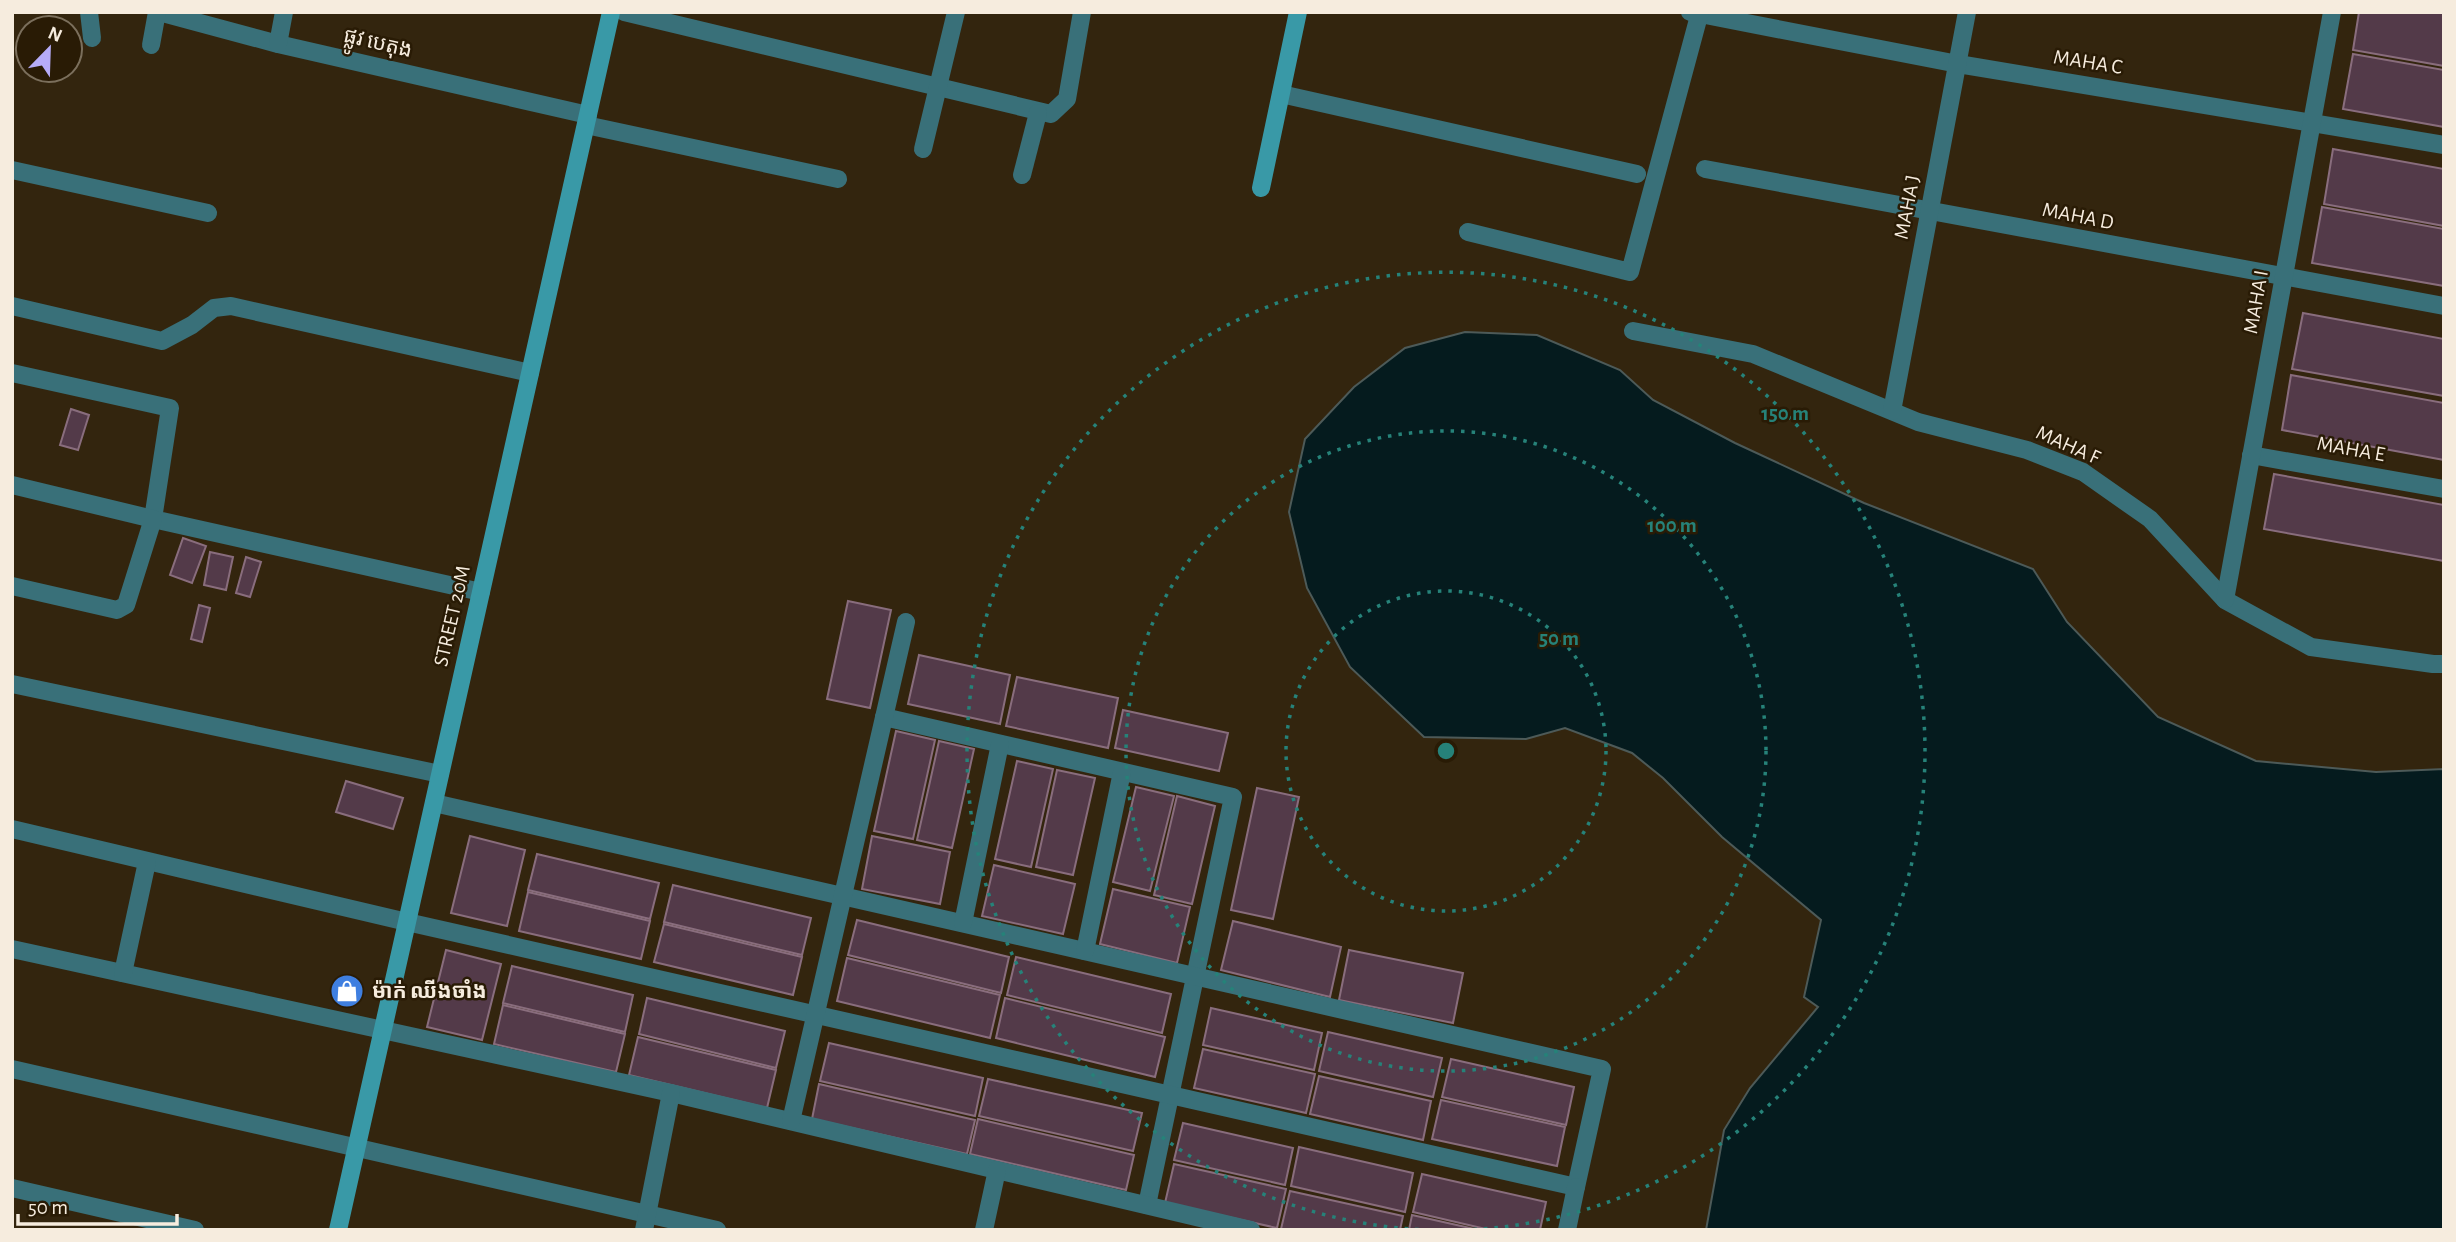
<svg xmlns="http://www.w3.org/2000/svg" width="2456" height="1242" font-family="'Alegreya Sans','Noto Sans Khmer',sans-serif">
	<rect width="100%" height="100%" fill="#33250e"/>
	<path fill="#051b1e" stroke="#4d5a58" stroke-width="2" d="M 1465,332 L 1537,335 L 1620,370 L 1653,400 L 1735,443 L 1864,503 L 2033,569 L 2067,622 L 2158,717 L 2256,761 L 2376,772 L 2444,769 L 2444,1230 L 1706,1230 L 1724,1130 L 1750,1088 L 1818,1007 L 1804,997 L 1821,920 L 1722,837 L 1663,778 L 1632,753 L 1565,728 L 1526,739 L 1424,737 L 1350,667 L 1307,588 L 1289,512 L 1305,439 L 1354,387 L 1405,348 Z"/>
	<g fill="#533a49" stroke="#896d7d" stroke-width="2">
		<path d="M 2359,12 L 2444,12 L 2444,66 L 2353,50 Z"/>
		<path d="M 2353,54 L 2444,70 L 2444,127 L 2343,109 Z"/>
		<path d="M 2333,149 L 2444,169 L 2444,226 L 2324,204 Z"/>
		<path d="M 2322,207 L 2444,229 L 2444,286 L 2312,263 Z"/>
		<path d="M 2303,313 L 2444,339 L 2444,396 L 2292,369 Z"/>
		<path d="M 2291,375 L 2444,403 L 2444,460 L 2282,430 Z"/>
		<path d="M 71,409 L 89,415 L 78,450 L 60,445 Z"/>
		<path d="M 2274,474 L 2444,505 L 2444,561 L 2264,529 Z"/>
		<path d="M 183,538 L 206,546 L 192,583 L 170,575 Z"/>
		<path d="M 210,552 L 233,557 L 226,590 L 204,585 Z"/>
		<path d="M 246,557 L 261,562 L 250,597 L 236,593 Z"/>
		<path d="M 848,601 L 891,610 L 870,708 L 827,699 Z"/>
		<path d="M 199,605 L 210,608 L 202,642 L 191,639 Z"/>
		<path d="M 919,655 L 1010,675 L 1000,724 L 908,704 Z"/>
		<path d="M 1017,677 L 1118,698 L 1108,748 L 1006,726 Z"/>
		<path d="M 1123,710 L 1228,733 L 1219,771 L 1115,748 Z"/>
		<path d="M 896,731 L 935,740 L 913,839 L 874,831 Z"/>
		<path d="M 939,741 L 974,749 L 952,848 L 917,840 Z"/>
		<path d="M 1017,761 L 1053,769 L 1031,867 L 995,859 Z"/>
		<path d="M 1057,770 L 1095,778 L 1073,875 L 1036,867 Z"/>
		<path d="M 346,781 L 403,798 L 393,829 L 336,812 Z"/>
		<path d="M 1136,787 L 1174,796 L 1150,891 L 1113,882 Z"/>
		<path d="M 1257,788 L 1299,797 L 1273,919 L 1231,910 Z"/>
		<path d="M 1177,796 L 1215,806 L 1192,904 L 1154,895 Z"/>
		<path d="M 470,836 L 525,850 L 507,926 L 451,913 Z"/>
		<path d="M 872,836 L 950,852 L 940,904 L 862,889 Z"/>
		<path d="M 537,854 L 659,883 L 650,919 L 528,890 Z"/>
		<path d="M 994,865 L 1075,884 L 1063,934 L 982,916 Z"/>
		<path d="M 673,885 L 811,918 L 802,955 L 664,922 Z"/>
		<path d="M 1113,889 L 1190,907 L 1177,963 L 1100,944 Z"/>
		<path d="M 528,892 L 650,921 L 641,959 L 519,931 Z"/>
		<path d="M 857,920 L 1009,957 L 1001,993 L 848,955 Z"/>
		<path d="M 1233,921 L 1341,947 L 1330,997 L 1221,970 Z"/>
		<path d="M 664,924 L 802,957 L 793,995 L 654,962 Z"/>
		<path d="M 446,950 L 501,964 L 482,1040 L 427,1027 Z"/>
		<path d="M 1349,950 L 1463,973 L 1453,1023 L 1339,1000 Z"/>
		<path d="M 1016,957 L 1171,994 L 1162,1033 L 1007,995 Z"/>
		<path d="M 847,958 L 1000,995 L 990,1038 L 837,1001 Z"/>
		<path d="M 512,966 L 633,995 L 625,1032 L 503,1003 Z"/>
		<path d="M 647,998 L 785,1031 L 776,1068 L 639,1034 Z"/>
		<path d="M 1005,998 L 1165,1037 L 1155,1077 L 996,1038 Z"/>
		<path d="M 503,1005 L 625,1034 L 616,1072 L 494,1044 Z"/>
		<path d="M 1211,1008 L 1322,1033 L 1314,1070 L 1203,1045 Z"/>
		<path d="M 1328,1032 L 1442,1058 L 1433,1097 L 1319,1071 Z"/>
		<path d="M 638,1037 L 776,1070 L 767,1108 L 629,1075 Z"/>
		<path d="M 829,1043 L 983,1078 L 975,1116 L 820,1081 Z"/>
		<path d="M 1203,1049 L 1315,1074 L 1306,1113 L 1194,1088 Z"/>
		<path d="M 1451,1059 L 1574,1087 L 1566,1125 L 1442,1097 Z"/>
		<path d="M 1319,1076 L 1431,1101 L 1423,1140 L 1310,1114 Z"/>
		<path d="M 988,1079 L 1142,1113 L 1133,1151 L 979,1116 Z"/>
		<path d="M 819,1084 L 975,1120 L 967,1154 L 812,1119 Z"/>
		<path d="M 1441,1100 L 1565,1127 L 1557,1166 L 1432,1139 Z"/>
		<path d="M 978,1119 L 1134,1155 L 1126,1190 L 970,1154 Z"/>
		<path d="M 1183,1123 L 1293,1148 L 1285,1185 L 1174,1160 Z"/>
		<path d="M 1299,1147 L 1413,1173 L 1405,1212 L 1291,1186 Z"/>
		<path d="M 1174,1164 L 1286,1189 L 1277,1228 L 1165,1203 Z"/>
		<path d="M 1422,1174 L 1546,1202 L 1540,1230 L 1490,1230 L 1413,1212 Z"/>
		<path d="M 1290,1191 L 1403,1216 L 1400,1230 L 1281,1229 Z"/>
		<path d="M 1412,1215 L 1479,1230 L 1409,1230 Z"/>
	</g>
	<g fill="none" stroke-linecap="round" stroke-linejoin="round">
		<g stroke="#397079" stroke-width="18">
			<path d="M 89,12 L 92,38"/>
			<path d="M 159,12 L 278,44 L 588,115"/>
			<path d="M 624,12 L 1051,114 L 1067,99 L 1082,12"/>
			<path d="M 1690,12 L 1958,64 L 2444,145"/>
			<path d="M 278,44 L 284,12"/>
			<path d="M 151,45 L 157,12"/>
			<path d="M 1281,94 L 1637,174"/>
			<path d="M 586,125 L 838,179"/>
			<path d="M 923,149 L 956,12"/>
			<path d="M 1705,169 L 2444,306"/>
			<path d="M 12,170 L 208,213"/>
			<path d="M 1022,175 L 1038,113"/>
			<path d="M 1468,232 L 1630,272 L 1700,12"/>
			<path d="M 12,306 L 162,341 L 192,325 L 214,308 L 231,306 L 530,373"/>
			<path d="M 1633,331 L 1753,354 L 1918,422 L 2027,450 L 2083,472 L 2150,519 L 2225,600 L 2311,647 L 2433,664 L 2444,664"/>
			<path d="M 12,373 L 170,408 L 153,519 L 481,592"/>
			<path d="M 1892,411 L 1967,12"/>
			<path d="M 2251,455 L 2444,489"/>
			<path d="M 12,485 L 153,519 L 126,605 L 117,610 L 12,586"/>
			<path d="M 2225,600 L 2332,12"/>
			<path d="M 12,684 L 440,774"/>
			<path d="M 884,717 L 1233,797 L 1147,1205"/>
			<path d="M 12,829 L 407,922 L 1576,1187 L 1602,1069 L 434,803"/>
			<path d="M 963,923 L 1000,744"/>
			<path d="M 12,949 L 671,1093 L 1251,1230"/>
			<path d="M 1085,951 L 1122,772"/>
			<path d="M 123,973 L 147,862"/>
			<path d="M 12,1069 L 717,1230"/>
			<path d="M 791,1121 L 906,622"/>
			<path d="M 12,1188 L 195,1230"/>
			<path d="M 644,1230 L 671,1093"/>
			<path d="M 984,1230 L 997,1170"/>
			<path d="M 1567,1230 L 1576,1187"/>
		</g>
		<g stroke="#3999a7" stroke-width="18">
			<path d="M 1261,188 L 1298,12"/>
			<path d="M 338,1230 L 611,12"/>
		</g>
	</g>
	<g fill="none" stroke="#268279" stroke-width="3.5" stroke-dasharray="3.5 7">
		<circle cx="1446" cy="751" r="160"/>
		<circle cx="1446" cy="751" r="320"/>
		<path d="M1429 1230A479 479 0 1 1 1463 1230"/>
	</g>
	<defs>
		<symbol id="shop-disc" viewBox="-11 -11 22 22"><circle r="9.5" fill="#3f7fe0" stroke="#291b05"/><path d="M-5-2.5h2.3a2.7 3.5 0 0 1 5.4 0H5L5.5 6h-11ZM-1.5-2.5h3a1.5 2.3 0 0 0-3 0Z" fill="#fff"/></symbol>
	</defs>
	<g fill-rule="evenodd">
		<use href="#shop-disc" x="328" y="972" width="38" height="38"/>
	</g>
	<g text-anchor="middle" dominant-baseline="central" stroke-width="5" stroke-linejoin="round" paint-order="stroke">
		<g font-size="21" fill="#f6ecde" stroke="#291b05">
			<text transform="translate(378 43) rotate(13)">ផ្លូវ បេតុង</text>
			<text transform="translate(2088 62) rotate(9)">MAHA C</text>
			<text transform="translate(1907 207) rotate(-79)">MAHA J</text>
			<text transform="translate(2078 216) rotate(11)">MAHA D</text>
			<text transform="translate(2256 302) rotate(-80)">MAHA I</text>
			<text transform="translate(2068 445) rotate(24)">MAHA F</text>
			<text transform="translate(2351 449) rotate(10)">MAHA E</text>
			<text transform="translate(452 616) rotate(-77)">STREET 20M</text>
		</g>
		<g font-size="21" font-weight="bold" fill="#f6ecde" stroke="#291b05" text-anchor="start">
			<text x="372" y="991">ម៉ាក់ ឈីងចាំង</text>
		</g>
	</g>
	<circle cx="1446" cy="751" r="10" fill="#268279" stroke="#291b05" stroke-width="3.5"/>
	<g font-size="21" text-anchor="middle" font-weight="bold" fill="#268279" stroke="#291b05" stroke-width="5" stroke-linejoin="round" paint-order="stroke">
		<text x="1785" y="420">150 m</text>
		<text x="1672" y="532">100 m</text>
		<text x="1559" y="645">50 m</text>
	</g>
	<rect width="2456" height="1242" fill="none" stroke="#f6ecde" stroke-width="28"/>
	<g transform="translate(49 49) rotate(23)"><circle r="33" fill="#291b05" stroke="#7b6f5c" stroke-width="2"/>
	<path d="M0-5L12 26L0 18L-12 26Z" fill="#b6acf8"/>
	<text y="-10" font-size="19" font-weight="bold" text-anchor="middle" fill="#f6ecde">N</text>
	</g>
	<path d="M18 1214v10h159v-10" fill="none" stroke="#f6ecde" stroke-width="3.5"/>
	<text x="28" y="1214" font-size="21" fill="#f6ecde" stroke="#291b05" stroke-width="5" paint-order="stroke">50 m</text>
</svg>
